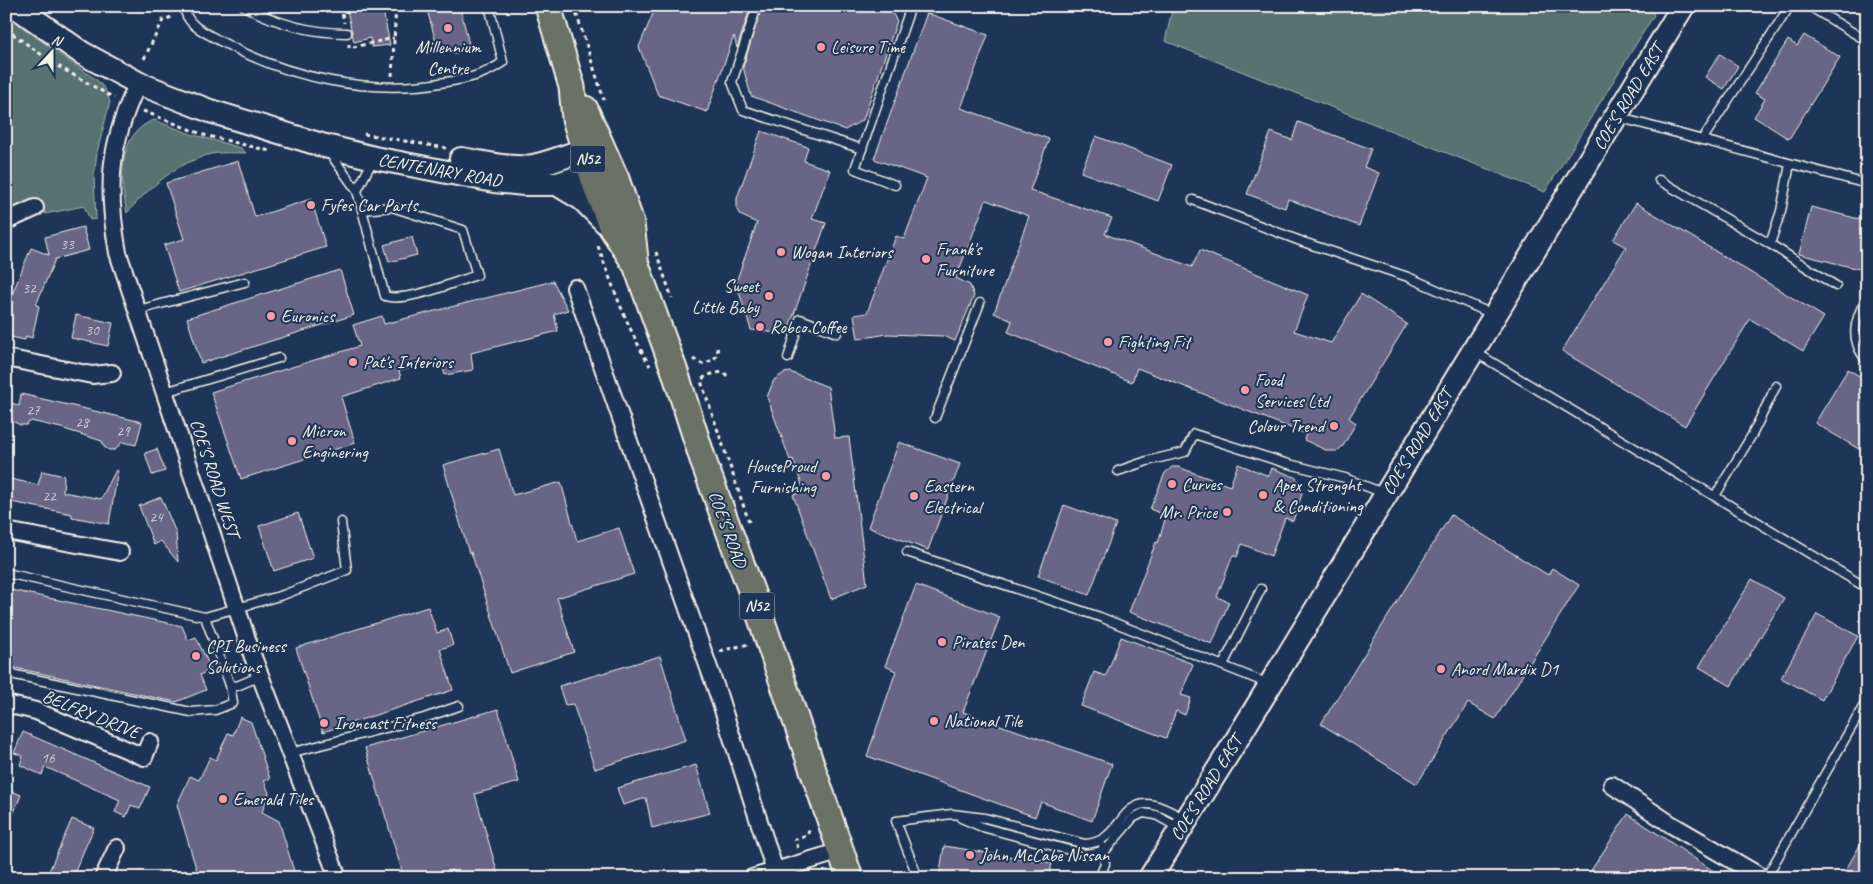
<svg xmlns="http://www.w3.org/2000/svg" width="1873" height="884" font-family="Caveat,sans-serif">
	<rect width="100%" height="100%" fill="#1d3557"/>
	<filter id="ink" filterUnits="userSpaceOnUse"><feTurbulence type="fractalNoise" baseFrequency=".02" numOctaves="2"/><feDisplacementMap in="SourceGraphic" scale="10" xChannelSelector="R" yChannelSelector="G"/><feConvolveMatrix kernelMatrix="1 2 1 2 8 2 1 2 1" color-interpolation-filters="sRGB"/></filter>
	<g filter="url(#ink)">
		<g fill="#567371" stroke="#a5b2ac">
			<path d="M 1173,6 L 1649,6 L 1654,15 L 1545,192 L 1165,41 Z"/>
			<path d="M 6,14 L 57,53 L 97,80 L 105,89 L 110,102 L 97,152 L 94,177 L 96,219 L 90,220 L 84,206 L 45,214 L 38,198 L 6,213 Z"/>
			<path d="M 154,120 L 191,134 L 241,148 L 246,153 C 235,153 222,152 211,154 C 175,164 151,186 127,213 C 120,182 117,133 154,120 Z"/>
		</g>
		<g fill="#676587" stroke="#f4f1e8">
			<path d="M 346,6 L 382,6 L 390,45 L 372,47 L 370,38 L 354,42 Z"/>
			<path d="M 426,6 L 460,6 L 470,49 L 454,54 L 453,49 L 439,53 Z"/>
			<path d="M 656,6 L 751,6 L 737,48 L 734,36 L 707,112 L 658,95 L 639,47 Z"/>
			<path d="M 762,6 L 888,6 L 897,21 L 863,120 L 845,130 L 751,96 L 743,67 Z"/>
			<path d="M 927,13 L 988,35 L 961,108 L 1049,139 L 1030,190 L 1112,218 L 1105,234 L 1192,267 L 1200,250 L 1308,295 L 1294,331 L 1331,343 L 1361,294 L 1407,324 L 1349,418 L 1356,423 L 1343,446 L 1337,451 L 1328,451 L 1304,440 L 1306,434 L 1137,368 L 1132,382 L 1008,332 L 1012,321 L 994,313 L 1029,216 L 986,200 L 956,278 L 970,285 L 974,296 L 955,341 L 943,336 L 887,334 L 858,339 L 854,315 L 867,313 L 896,236 L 904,239 L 927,178 L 874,159 Z"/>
			<path d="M 1804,35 L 1840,57 L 1789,139 L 1754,117 L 1765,99 L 1755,93 L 1788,40 L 1797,46 Z"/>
			<path d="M 1720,54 L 1738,66 L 1724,89 L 1705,77 Z"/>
			<path d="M 1298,122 L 1371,149 L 1364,167 L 1379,173 L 1359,226 L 1288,199 L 1285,208 L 1247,194 L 1271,132 L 1292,140 Z"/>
			<path d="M 761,131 L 808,147 L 804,161 L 830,170 L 812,219 L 826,223 L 787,334 L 751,330 L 736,282 L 757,223 L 740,215 L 737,210 L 737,198 Z"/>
			<path d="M 1096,136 L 1172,165 L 1158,201 L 1081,172 Z"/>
			<path d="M 238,161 L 255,217 L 311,199 L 326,247 L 179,292 L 164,245 L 184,239 L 166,183 Z"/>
			<path d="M 1636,203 L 1824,317 L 1803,351 L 1750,319 L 1685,426 L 1562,351 L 1626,247 L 1613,240 Z"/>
			<path d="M 1811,207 L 1867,221 L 1867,271 L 1799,254 Z"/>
			<path d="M 83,227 L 89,250 L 55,259 L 36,305 L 39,306 L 32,338 L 26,336 L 25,340 L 6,336 L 8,304 L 31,248 L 49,255 L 45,237 Z"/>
			<path d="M 412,237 L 417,255 L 389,262 L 384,245 Z"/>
			<path d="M 340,270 L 354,315 L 201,363 L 187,318 Z"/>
			<path d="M 553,281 L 568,310 L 554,314 L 558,331 L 471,353 L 473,370 L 445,375 L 441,361 L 399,371 L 401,378 L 341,397 L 355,443 L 241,479 L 211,392 L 360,346 L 353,325 L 382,316 L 384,324 Z"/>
			<path d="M 76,315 L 113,323 L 108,346 L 71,338 Z"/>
			<path d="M 1848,369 L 1867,381 L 1867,454 L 1815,423 Z"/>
			<path d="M 790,372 L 828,387 L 835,438 L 849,437 L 867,584 L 831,599 L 793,495 L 804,491 L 793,459 L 790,460 L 767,397 L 774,380 L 784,373 Z"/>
			<path d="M 21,394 L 142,422 L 136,445 L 122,442 L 115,450 L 109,450 L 104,447 L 102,441 L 61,428 L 31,421 L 26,425 L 20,425 L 6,418 L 6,400 L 19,406 Z"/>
			<path d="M 899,442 L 960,464 L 928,550 L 868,527 Z"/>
			<path d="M 157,449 L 165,471 L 152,475 L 145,453 Z"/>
			<path d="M 499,449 L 513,495 L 561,482 L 577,541 L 619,528 L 634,574 L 557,598 L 574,652 L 510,673 L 471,552 L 469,553 L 443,465 Z"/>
			<path d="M 1238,464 L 1269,476 L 1272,468 L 1295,477 L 1299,482 L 1302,494 L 1293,521 L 1285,518 L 1271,556 L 1242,544 L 1237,557 L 1233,555 L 1217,597 L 1229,602 L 1212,644 L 1129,612 L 1156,542 L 1158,543 L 1166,516 L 1150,509 L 1165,473 L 1172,467 L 1178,467 L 1230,486 Z"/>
			<path d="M 116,470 L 118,471 L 109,524 L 72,517 L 72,514 L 6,501 L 6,478 L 38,485 L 42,471 L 64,476 L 63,492 L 101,499 Z"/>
			<path d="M 161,497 L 176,533 L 178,562 L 161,541 L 154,545 L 139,506 Z"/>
			<path d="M 1064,505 L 1116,524 L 1089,595 L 1038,576 Z"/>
			<path d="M 298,513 L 313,558 L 274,571 L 259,526 Z"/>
			<path d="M 1451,515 L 1548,575 L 1552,568 L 1579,585 L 1495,719 L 1468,703 L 1417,784 L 1321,724 Z"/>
			<path d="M 1752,579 L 1784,598 L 1731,686 L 1699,667 Z"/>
			<path d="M 916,585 L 1000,617 L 963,712 L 1112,764 L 1092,821 L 1041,802 L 1035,817 L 867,756 L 896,671 L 885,666 Z"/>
			<path d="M 6,589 L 182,626 L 188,640 L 196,637 L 211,669 L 200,675 L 206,690 L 176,702 L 6,666 Z"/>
			<path d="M 428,607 L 437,633 L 448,629 L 453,645 L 440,649 L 453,690 L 323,732 L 296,648 Z"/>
			<path d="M 1817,614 L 1858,636 L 1822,700 L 1781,678 Z"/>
			<path d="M 1121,637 L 1193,664 L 1181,695 L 1191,698 L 1185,715 L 1176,711 L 1166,738 L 1081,706 L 1094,672 L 1106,676 Z"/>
			<path d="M 660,656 L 686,740 L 595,769 L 573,704 L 565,705 L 559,686 Z"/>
			<path d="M 498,709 L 519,782 L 475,794 L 499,878 L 453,878 L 452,870 L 427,878 L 404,878 L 365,748 Z"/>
			<path d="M 240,717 L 251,722 L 270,779 L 264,780 L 269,793 L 262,812 L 279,821 L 296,878 L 199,878 L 177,805 L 190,776 L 199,780 L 210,757 L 216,760 L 228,733 L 233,735 Z"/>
			<path d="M 23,732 L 150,787 L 140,809 L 131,805 L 126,817 L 115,812 L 120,800 L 45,767 L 42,775 L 20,765 L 23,756 L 14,753 Z"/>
			<path d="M 696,765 L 710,813 L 652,828 L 646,798 L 623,805 L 617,788 Z"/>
			<path d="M 6,789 L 21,795 L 7,830 L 6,830 Z"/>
			<path d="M 1628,814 L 1724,878 L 1586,878 Z"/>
			<path d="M 72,819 L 94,828 L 85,848 L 72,878 L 46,878 Z"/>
			<path d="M 1867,833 L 1867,878 L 1841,878 Z"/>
			<path d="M 944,846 L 1052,863 L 1049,878 L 939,878 Z"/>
		</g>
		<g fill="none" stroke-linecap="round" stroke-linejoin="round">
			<defs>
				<g id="lane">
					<path d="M 184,6 C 186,26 205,32 220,41 C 288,78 369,96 446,82 C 467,79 485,75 503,62 L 489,6"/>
					<path d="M 244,6 C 275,23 311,33 347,33"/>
					<path d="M 757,6 L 732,82 L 743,110 L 862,149"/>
					<path d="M 1809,6 L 1867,41"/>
					<path d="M 1617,117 L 1867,184"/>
					<path d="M 1702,140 L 1790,6"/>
					<path d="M 329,152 L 357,191 L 385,296 C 407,303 454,282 477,275 L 463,230 L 392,207 L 363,210"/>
					<path d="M 1659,180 L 1770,244 L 1836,286"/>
					<path d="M 895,185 L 855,169 L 911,6"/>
					<path d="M 357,191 L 373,160"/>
					<path d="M 1193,200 L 1303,242 L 1408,277 L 1492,314"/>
					<path d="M 1770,244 L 1781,211 L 1790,164"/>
					<path d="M 1867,297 C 1854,320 1849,340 1867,361"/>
					<path d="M 138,310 L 245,282"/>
					<path d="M 1475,352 L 1867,588"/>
					<path d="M 788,358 L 800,319 L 837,333"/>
					<path d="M 165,392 L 279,358"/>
					<path d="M 935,418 L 980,303"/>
					<path d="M 1118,471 L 1147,461 L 1185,452 L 1194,434 L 1285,463 L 1345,478 L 1383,493"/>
					<path d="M 1715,496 L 1752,435 L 1776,386"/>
					<path d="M 907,552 L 1100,617 L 1269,684"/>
					<path d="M 6,573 L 205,617 L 283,595 L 347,570 L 341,522"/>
					<path d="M 205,617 L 230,685 L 237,686 L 260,676"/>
					<path d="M 1223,665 L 1261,589"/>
					<path d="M 6,673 L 191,712 L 215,710 L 233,703 L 230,685"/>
					<path d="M 290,753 L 424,718 L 459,706"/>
					<path d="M 961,818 L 982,827 L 1084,854 L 1105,851 L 1133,818 L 1143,813 L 1156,815 L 1179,828"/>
					<path d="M 918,878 L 896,821 L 952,814 L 985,818 L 1085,844 C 1131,842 1115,774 1185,820"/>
					<path d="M 1099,878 L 1105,864 L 1103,847"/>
					<path d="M 1766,878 L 1867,700"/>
				</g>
				<g id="street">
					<path d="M 138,83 C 109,144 106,186 118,253 L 253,657 L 338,878"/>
					<path d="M 6,221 L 35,208"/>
					<path d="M 575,288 L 717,691 L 775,871"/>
					<path d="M 6,358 L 92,375 L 112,373"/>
					<path d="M 6,531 L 120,552"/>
					<path d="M 6,704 L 36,711 L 144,757 L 150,742"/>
					<path d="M 1612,785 L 1672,825 L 1763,878"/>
					<path d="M 103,878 L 117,848"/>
					<path d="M 752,878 L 841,851"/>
				</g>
				<g id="secondary">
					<path d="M 15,6 L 82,53 L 138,83 L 210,111 L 325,146 L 374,158 L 494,181 L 524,184 L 557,184 L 579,177 L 606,159"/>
					<path d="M 461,159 C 482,162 505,169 527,167 C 553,164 576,149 602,147"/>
					<path d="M 557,184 L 582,199 L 611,228"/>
					<path d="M 1150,878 L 1239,736 L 1683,6"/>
				</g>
				<g id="primary">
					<path d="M 548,6 L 572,87 L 575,119 L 596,186 L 612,228 L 636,265 L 675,372 L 704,463 L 755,601 L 850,878"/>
					<path d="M 585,109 L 616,179 L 631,223 L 635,259"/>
				</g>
			</defs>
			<use href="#lane" stroke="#f4f1e8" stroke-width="11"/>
			<use href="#street" stroke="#f4f1e8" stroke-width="20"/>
			<use href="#secondary" stroke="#f4f1e8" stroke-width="26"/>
			<use href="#primary" stroke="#f4f1e8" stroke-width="29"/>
			<g stroke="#f4f1e8" stroke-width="3" stroke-dasharray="4 4" stroke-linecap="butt">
				<path d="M 341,6 L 344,23"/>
				<path d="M 574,6 L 604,100"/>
				<path d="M 6,29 L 56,65 L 114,98"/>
				<path d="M 349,44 L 349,48 L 394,38"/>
				<path d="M 144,59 L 163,20 L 175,16"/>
				<path d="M 392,76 L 396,6"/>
				<path d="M 143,111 L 204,135 L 270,151"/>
				<path d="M 364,134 L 446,148"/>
				<path d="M 598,246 C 613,287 627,328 650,366"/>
				<path d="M 656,252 L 672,298"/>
				<path d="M 693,359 L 702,364 L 713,360 L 718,354 L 717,347"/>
				<path d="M 727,376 L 724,372 C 716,373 705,374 701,381 L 749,522"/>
				<path d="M 720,651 L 749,644"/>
				<path d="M 798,848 L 795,839 L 807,836 L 810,827"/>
			</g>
			<use href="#lane" stroke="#1d3557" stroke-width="8"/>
			<use href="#street" stroke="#1d3557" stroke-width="16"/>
			<use href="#secondary" stroke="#1d3557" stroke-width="22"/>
			<use href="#primary" stroke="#6a7165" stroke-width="25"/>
		</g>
	</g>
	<g fill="#ff9aa2" stroke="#1d3557" stroke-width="2">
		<circle cx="448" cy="28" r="5"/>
		<circle cx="821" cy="47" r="5"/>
		<circle cx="311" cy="205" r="5"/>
		<circle cx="781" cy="252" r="5"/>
		<circle cx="926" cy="259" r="5"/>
		<circle cx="769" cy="296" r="5"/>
		<circle cx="271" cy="316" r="5"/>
		<circle cx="760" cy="327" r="5"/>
		<circle cx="1108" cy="342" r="5"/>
		<circle cx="353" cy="362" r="5"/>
		<circle cx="1245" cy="390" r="5"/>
		<circle cx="1334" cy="426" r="5"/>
		<circle cx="292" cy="441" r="5"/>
		<circle cx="826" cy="476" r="5"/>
		<circle cx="1172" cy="484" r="5"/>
		<circle cx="1263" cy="495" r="5"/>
		<circle cx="914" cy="496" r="5"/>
		<circle cx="1227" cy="512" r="5"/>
		<circle cx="942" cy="642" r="5"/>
		<circle cx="196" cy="656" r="5"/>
		<circle cx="1441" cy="669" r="5"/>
		<circle cx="934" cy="721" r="5"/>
		<circle cx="324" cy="723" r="5"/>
		<circle cx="223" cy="799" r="5"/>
		<circle cx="970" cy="855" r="5"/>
	</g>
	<g text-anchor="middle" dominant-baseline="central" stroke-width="4" stroke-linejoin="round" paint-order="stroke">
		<g font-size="15" fill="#d1ced0">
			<text x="67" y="244">33</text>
			<text x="29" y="288">32</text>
			<text x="92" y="330">30</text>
			<text x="33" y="410">27</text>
			<text x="82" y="422">28</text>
			<text x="123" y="431">29</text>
			<text x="49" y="496">22</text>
			<text x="156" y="517">24</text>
			<text x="48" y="758">16</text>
		</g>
		<g fill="#1d3557" stroke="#b4b9bc" stroke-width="1">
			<rect x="570.5" y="145.5" width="35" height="27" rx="4"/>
			<rect x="739.5" y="592.5" width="35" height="27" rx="4"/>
		</g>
		<g font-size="16" font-weight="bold" fill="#f4f1e8">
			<text x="588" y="159">N52</text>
			<text x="757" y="606">N52</text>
		</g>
		<g font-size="18" fill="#f4f1e8" stroke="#1d3557" text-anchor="start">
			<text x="448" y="47" text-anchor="middle">Millennium<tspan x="448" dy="21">Centre</tspan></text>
			<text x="831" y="47">Leisure Time</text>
			<text x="321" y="205">Fyfes Car Parts</text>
			<text x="936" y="249">Frank's<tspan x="936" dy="21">Furniture</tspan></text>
			<text x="791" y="252">Wogan Interiors</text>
			<text x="759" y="286" text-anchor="end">Sweet<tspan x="759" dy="21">Little Baby</tspan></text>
			<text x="281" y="316">Euronics</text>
			<text x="770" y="327">Robco Coffee</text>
			<text x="1118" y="342">Fighting Fit</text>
			<text x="363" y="362">Pat's Interiors</text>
			<text x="1255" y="380">Food<tspan x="1255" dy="21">Services Ltd</tspan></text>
			<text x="1324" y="426" text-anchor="end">Colour Trend</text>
			<text x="302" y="431">Micron<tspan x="302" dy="21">Enginering</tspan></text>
			<text x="816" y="466" text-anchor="end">HouseProud<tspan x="816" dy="21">Furnishing</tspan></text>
			<text x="1182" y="484">Curves</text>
			<text x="1273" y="485">Apex Strenght<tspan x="1273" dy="21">&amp; Conditioning</tspan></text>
			<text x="924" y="486">Eastern<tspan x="924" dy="21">Electrical</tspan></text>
			<text x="1217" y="512" text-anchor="end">Mr. Price</text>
			<text x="952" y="642">Pirates Den</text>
			<text x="206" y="646">CPI Business<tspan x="206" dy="21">Solutions</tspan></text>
			<text x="1451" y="669">Anord Mardix D1</text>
			<text x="944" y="721">National Tile</text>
			<text x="334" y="723">Ironcast Fitness</text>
			<text x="233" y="799">Emerald Tiles</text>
			<text x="980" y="855">John McCabe Nissan</text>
		</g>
		<g font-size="18" fill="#f4f1e8" stroke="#1d3557">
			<text transform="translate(1628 97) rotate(-59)">COE'S ROAD EAST</text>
			<text transform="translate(440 170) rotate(10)">CENTENARY ROAD</text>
			<text transform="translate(1417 442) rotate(-59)">COE'S ROAD EAST</text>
			<text transform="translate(215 478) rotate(72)">COE'S ROAD WEST</text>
			<text transform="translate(728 529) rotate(70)">COE'S ROAD</text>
			<text transform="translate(91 714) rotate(22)">BELFRY DRIVE</text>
			<text transform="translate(1206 788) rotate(-58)">COE'S ROAD EAST</text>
		</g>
	</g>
	<rect width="1873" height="884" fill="none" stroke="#1d3557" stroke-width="25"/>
	<rect x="12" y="12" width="1848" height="859" fill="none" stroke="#f4f1e8" stroke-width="2" filter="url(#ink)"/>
	<g transform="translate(52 52) rotate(21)" stroke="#1d3557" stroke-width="4" paint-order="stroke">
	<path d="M0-4L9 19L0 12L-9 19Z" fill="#f4f1e8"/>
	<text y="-8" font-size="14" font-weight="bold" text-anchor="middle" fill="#f4f1e8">N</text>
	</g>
</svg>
